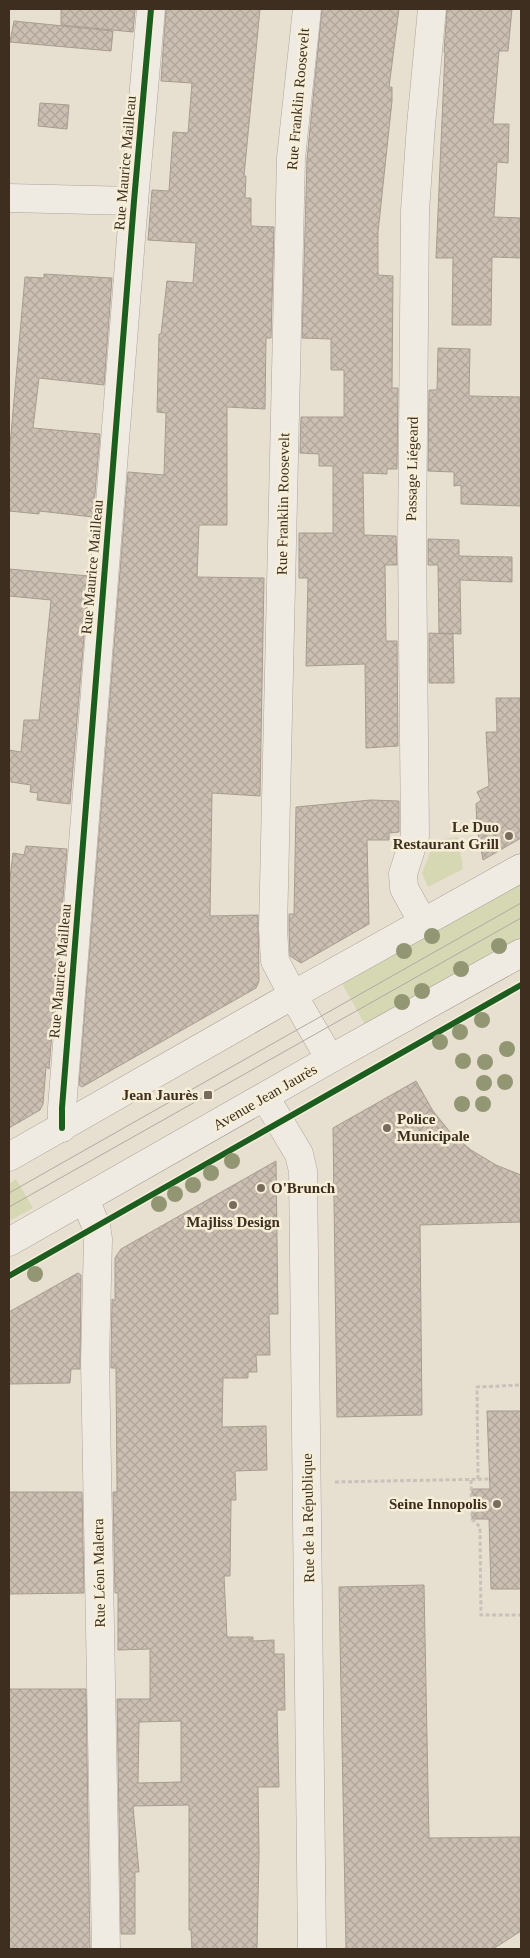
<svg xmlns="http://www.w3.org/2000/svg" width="530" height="1958" font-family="'Times New Roman',serif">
	<defs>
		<pattern id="building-cross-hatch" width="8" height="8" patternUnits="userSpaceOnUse" patternTransform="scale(1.25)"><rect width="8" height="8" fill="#cbbfb2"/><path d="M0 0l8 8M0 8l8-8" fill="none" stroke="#afa499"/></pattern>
	</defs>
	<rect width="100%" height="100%" fill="#e7e0d1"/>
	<g fill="#d6d7b3">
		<path d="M 458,837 L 463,869 L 428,887 L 422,873 L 435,840 Z"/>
		<path d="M 521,878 L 521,944 L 368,1030 L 340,980 Z"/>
		<path d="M 16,1179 L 33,1208 L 9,1221 L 9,1184 Z"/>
	</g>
	<g fill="url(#building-cross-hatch)" stroke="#a89c90" fill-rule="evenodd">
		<path d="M 61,9 L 135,9 L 133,32 L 61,25 Z"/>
		<path d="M 166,9 L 260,9 L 244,176 L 246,176 L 245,198 L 251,198 L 251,226 L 274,227 L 271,338 L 266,338 L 265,409 L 227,407 L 227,525 L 199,525 L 197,577 L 264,578 L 260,796 L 212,793 L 210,916 L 258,915 L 259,981 L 256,988 L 82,1087 L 79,1085 L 128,472 L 164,475 L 166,413 L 157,412 L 159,334 L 161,334 L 167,281 L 193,283 L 196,243 L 148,240 L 152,190 L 169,191 L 173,132 L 188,133 L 192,83 L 161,81 Z"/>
		<path d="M 322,9 L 399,9 L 389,87 L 392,87 L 392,101 L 378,232 L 378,275 L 393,276 L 392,388 L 398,388 L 397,469 L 387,469 L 387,474 L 363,473 L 364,535 L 396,536 L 397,565 L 385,565 L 386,641 L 397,641 L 398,746 L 366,748 L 365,664 L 306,666 L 308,578 L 299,578 L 299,533 L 333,533 L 333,466 L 319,466 L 319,454 L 300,453 L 301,417 L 344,417 L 344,370 L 331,370 L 331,339 L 302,338 L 307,159 Z"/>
		<path d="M 447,9 L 512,9 L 508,51 L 499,51 L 493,124 L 509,124 L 508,163 L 497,162 L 494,217 L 521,218 L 521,258 L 492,257 L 491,325 L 452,325 L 453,258 L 436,258 L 445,52 L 444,52 Z"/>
		<path d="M 14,21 L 113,31 L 111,51 L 10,42 Z"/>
		<path d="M 40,103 L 69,105 L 67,129 L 38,126 Z"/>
		<path d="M 44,274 L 112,278 L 104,385 L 39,378 L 33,428 L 100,434 L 93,517 L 39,511 L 39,514 L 9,511 L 9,456 L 25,277 L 44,278 Z"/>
		<path d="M 438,348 L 470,349 L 469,396 L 521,397 L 521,506 L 461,504 L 461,485 L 454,486 L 454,472 L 428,471 L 429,390 L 437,390 Z"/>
		<path d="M 428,539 L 459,540 L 459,556 L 512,557 L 512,582 L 460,580 L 461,634 L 439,633 L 438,565 L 428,565 Z"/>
		<path d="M 9,569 L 89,576 L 70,804 L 37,800 L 38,793 L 30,792 L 31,785 L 11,782 L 11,779 L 9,778 L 9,750 L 21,752 L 24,720 L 39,720 L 51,600 L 9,596 Z"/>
		<path d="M 429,633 L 453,634 L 454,683 L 429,683 Z"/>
		<path d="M 496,698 L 521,698 L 521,838 L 483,860 L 477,827 L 476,804 L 481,800 L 477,792 L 489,786 L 486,732 L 497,732 Z"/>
		<path d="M 371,800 L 399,801 L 399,832 L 389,833 L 389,840 L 367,840 L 369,924 L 301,963 L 290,956 L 289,929 L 289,914 L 294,914 L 296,807 Z"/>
		<path d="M 26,846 L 67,849 L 49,1069 L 46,1067 L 43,1104 L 40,1110 L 9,1128 L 9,886 L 13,853 L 24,855 Z"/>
		<path d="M 416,1081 L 433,1111 L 450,1132 L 471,1150 L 496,1165 L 521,1175 L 521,1222 L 420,1225 L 422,1415 L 337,1417 L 333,1128 Z"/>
		<path d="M 276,1161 L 278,1314 L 269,1314 L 270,1355 L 256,1355 L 257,1372 L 248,1372 L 248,1378 L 223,1378 L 222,1427 L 266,1426 L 267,1470 L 235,1471 L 236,1500 L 231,1500 L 230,1576 L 224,1576 L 227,1637 L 253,1637 L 253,1641 L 274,1640 L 274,1654 L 284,1654 L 285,1710 L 277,1710 L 279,1787 L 258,1787 L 259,1852 L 257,1949 L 192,1949 L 191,1930 L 189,1930 L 189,1805 L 133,1806 L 139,1872 L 135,1872 L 135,1934 L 121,1934 L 117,1699 L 150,1699 L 150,1649 L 118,1650 L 118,1593 L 115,1593 L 113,1492 L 117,1492 L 116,1368 L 111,1368 L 111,1361 L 112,1299 L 115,1301 L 115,1258 L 121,1249 ZM 181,1721 L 181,1782 L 138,1783 L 139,1722 Z"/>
		<path d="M 78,1273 L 81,1275 L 80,1369 L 71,1369 L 70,1383 L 9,1384 L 9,1312 Z"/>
		<path d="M 487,1411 L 521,1411 L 521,1589 L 491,1589 L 489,1519 L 472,1519 L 472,1489 L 490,1489 Z"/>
		<path d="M 9,1492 L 82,1492 L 84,1593 L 9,1594 Z"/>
		<path d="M 424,1585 L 429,1838 L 521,1837 L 521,1931 L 493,1949 L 346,1949 L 339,1587 Z"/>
		<path d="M 9,1689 L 86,1689 L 90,1949 L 9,1949 Z"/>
	</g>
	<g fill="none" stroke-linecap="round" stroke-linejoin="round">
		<defs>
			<g id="minor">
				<path d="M 307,9 L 291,158 L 273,929 L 275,961 L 293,995 L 330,1059"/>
				<path d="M 9,198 L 134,201"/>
				<path d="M 423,923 L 404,888 L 403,874 L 415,836 L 412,544 L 415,211 L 421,125 L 432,9"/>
				<path d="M 265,1097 L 299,1154 L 303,1171 L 312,1949"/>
				<path d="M 62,1128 L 62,1108 L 134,201 L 151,9"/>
				<path d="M 85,1199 L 96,1226 L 98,1239 L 95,1361 L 106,1949"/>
			</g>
			<g id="secondary">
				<path d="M 9,1157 L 293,995 L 521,868"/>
				<path d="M 9,1242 L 330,1059 L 521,953"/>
			</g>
		</defs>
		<use href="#minor" stroke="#ada599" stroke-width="29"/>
		<use href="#secondary" stroke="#9c958a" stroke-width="29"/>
		<g stroke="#c8c2b9" stroke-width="3" stroke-dasharray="4 2.5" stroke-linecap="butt">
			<path d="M 478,1479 L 477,1387 L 521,1385"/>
			<path d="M 471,1480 L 472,1519 L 480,1527 L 481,1615 L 521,1615"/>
			<path d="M 335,1482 L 489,1479"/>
		</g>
		<use href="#minor" stroke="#efebe3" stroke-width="28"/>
		<use href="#secondary" stroke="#efebe3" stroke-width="28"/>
		<g stroke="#afaaa2" stroke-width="1">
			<path d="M 9,1193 L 521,903"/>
			<path d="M 9,1207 L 521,918"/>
		</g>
		<defs>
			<g id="cycleway">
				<path d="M 62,1128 L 62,1108 L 134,201 L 151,9"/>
				<path d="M 9,1276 L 521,985"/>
			</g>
		</defs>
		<use href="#cycleway" stroke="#f7eed8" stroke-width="9"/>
		<use href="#cycleway" stroke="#1b5e20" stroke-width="6"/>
	</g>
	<g fill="#929673">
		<circle cx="432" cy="936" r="8"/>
		<circle cx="499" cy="946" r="8"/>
		<circle cx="404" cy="951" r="8"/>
		<circle cx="461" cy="969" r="8"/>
		<circle cx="422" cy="991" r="8"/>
		<circle cx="402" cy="1002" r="8"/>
		<circle cx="482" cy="1020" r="8"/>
		<circle cx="460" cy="1032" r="8"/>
		<circle cx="440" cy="1042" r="8"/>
		<circle cx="507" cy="1049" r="8"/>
		<circle cx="463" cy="1061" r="8"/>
		<circle cx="485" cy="1062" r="8"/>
		<circle cx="505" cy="1082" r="8"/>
		<circle cx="484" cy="1083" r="8"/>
		<circle cx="462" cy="1104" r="8"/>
		<circle cx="483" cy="1104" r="8"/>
		<circle cx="232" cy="1161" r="8"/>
		<circle cx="211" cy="1173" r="8"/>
		<circle cx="193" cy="1185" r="8"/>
		<circle cx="175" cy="1194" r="8"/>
		<circle cx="159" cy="1204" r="8"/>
		<circle cx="35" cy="1274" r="8"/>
	</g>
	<g fill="#786c5e" stroke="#f7eed8" stroke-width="2">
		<circle cx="509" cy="836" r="5"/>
		<rect x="203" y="1090" width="10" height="10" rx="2.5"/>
		<circle cx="387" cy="1128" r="5"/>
		<circle cx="261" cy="1188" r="5"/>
		<circle cx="233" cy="1205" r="5"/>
		<circle cx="497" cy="1504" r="5"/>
	</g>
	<g text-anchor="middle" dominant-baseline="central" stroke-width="5" stroke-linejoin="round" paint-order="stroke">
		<g font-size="15" fill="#3d2e20" stroke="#f7eed8">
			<text transform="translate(298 99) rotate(-85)">Rue Franklin Roosevelt</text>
			<text transform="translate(125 163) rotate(-85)">Rue Maurice Mailleau</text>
			<text transform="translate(412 469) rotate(-89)">Passage Liégeard</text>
			<text transform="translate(283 504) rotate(-89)">Rue Franklin Roosevelt</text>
			<text transform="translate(92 567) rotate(-85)">Rue Maurice Mailleau</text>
			<text transform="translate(60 971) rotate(-85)">Rue Maurice Mailleau</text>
			<text transform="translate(265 1097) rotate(-30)">Avenue Jean Jaurès</text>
			<text transform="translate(308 1518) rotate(-91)">Rue de la République</text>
			<text transform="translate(99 1573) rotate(-91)">Rue Léon Maletra</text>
		</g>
		<g font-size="15" font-weight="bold" fill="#3d2e20" stroke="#f7eed8" text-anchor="end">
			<text x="499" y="827">Le Duo<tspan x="499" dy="17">Restaurant Grill</tspan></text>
			<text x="198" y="1095">Jean Jaurès</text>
			<text x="397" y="1119" text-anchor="start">Police<tspan x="397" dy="17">Municipale</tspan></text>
			<text x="271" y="1188" text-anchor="start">O'Brunch</text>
			<text x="233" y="1222" text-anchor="middle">Majliss Design</text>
			<text x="487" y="1504">Seine Innopolis</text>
		</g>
	</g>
	<rect width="530" height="1958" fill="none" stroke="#3d2e20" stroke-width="20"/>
</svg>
